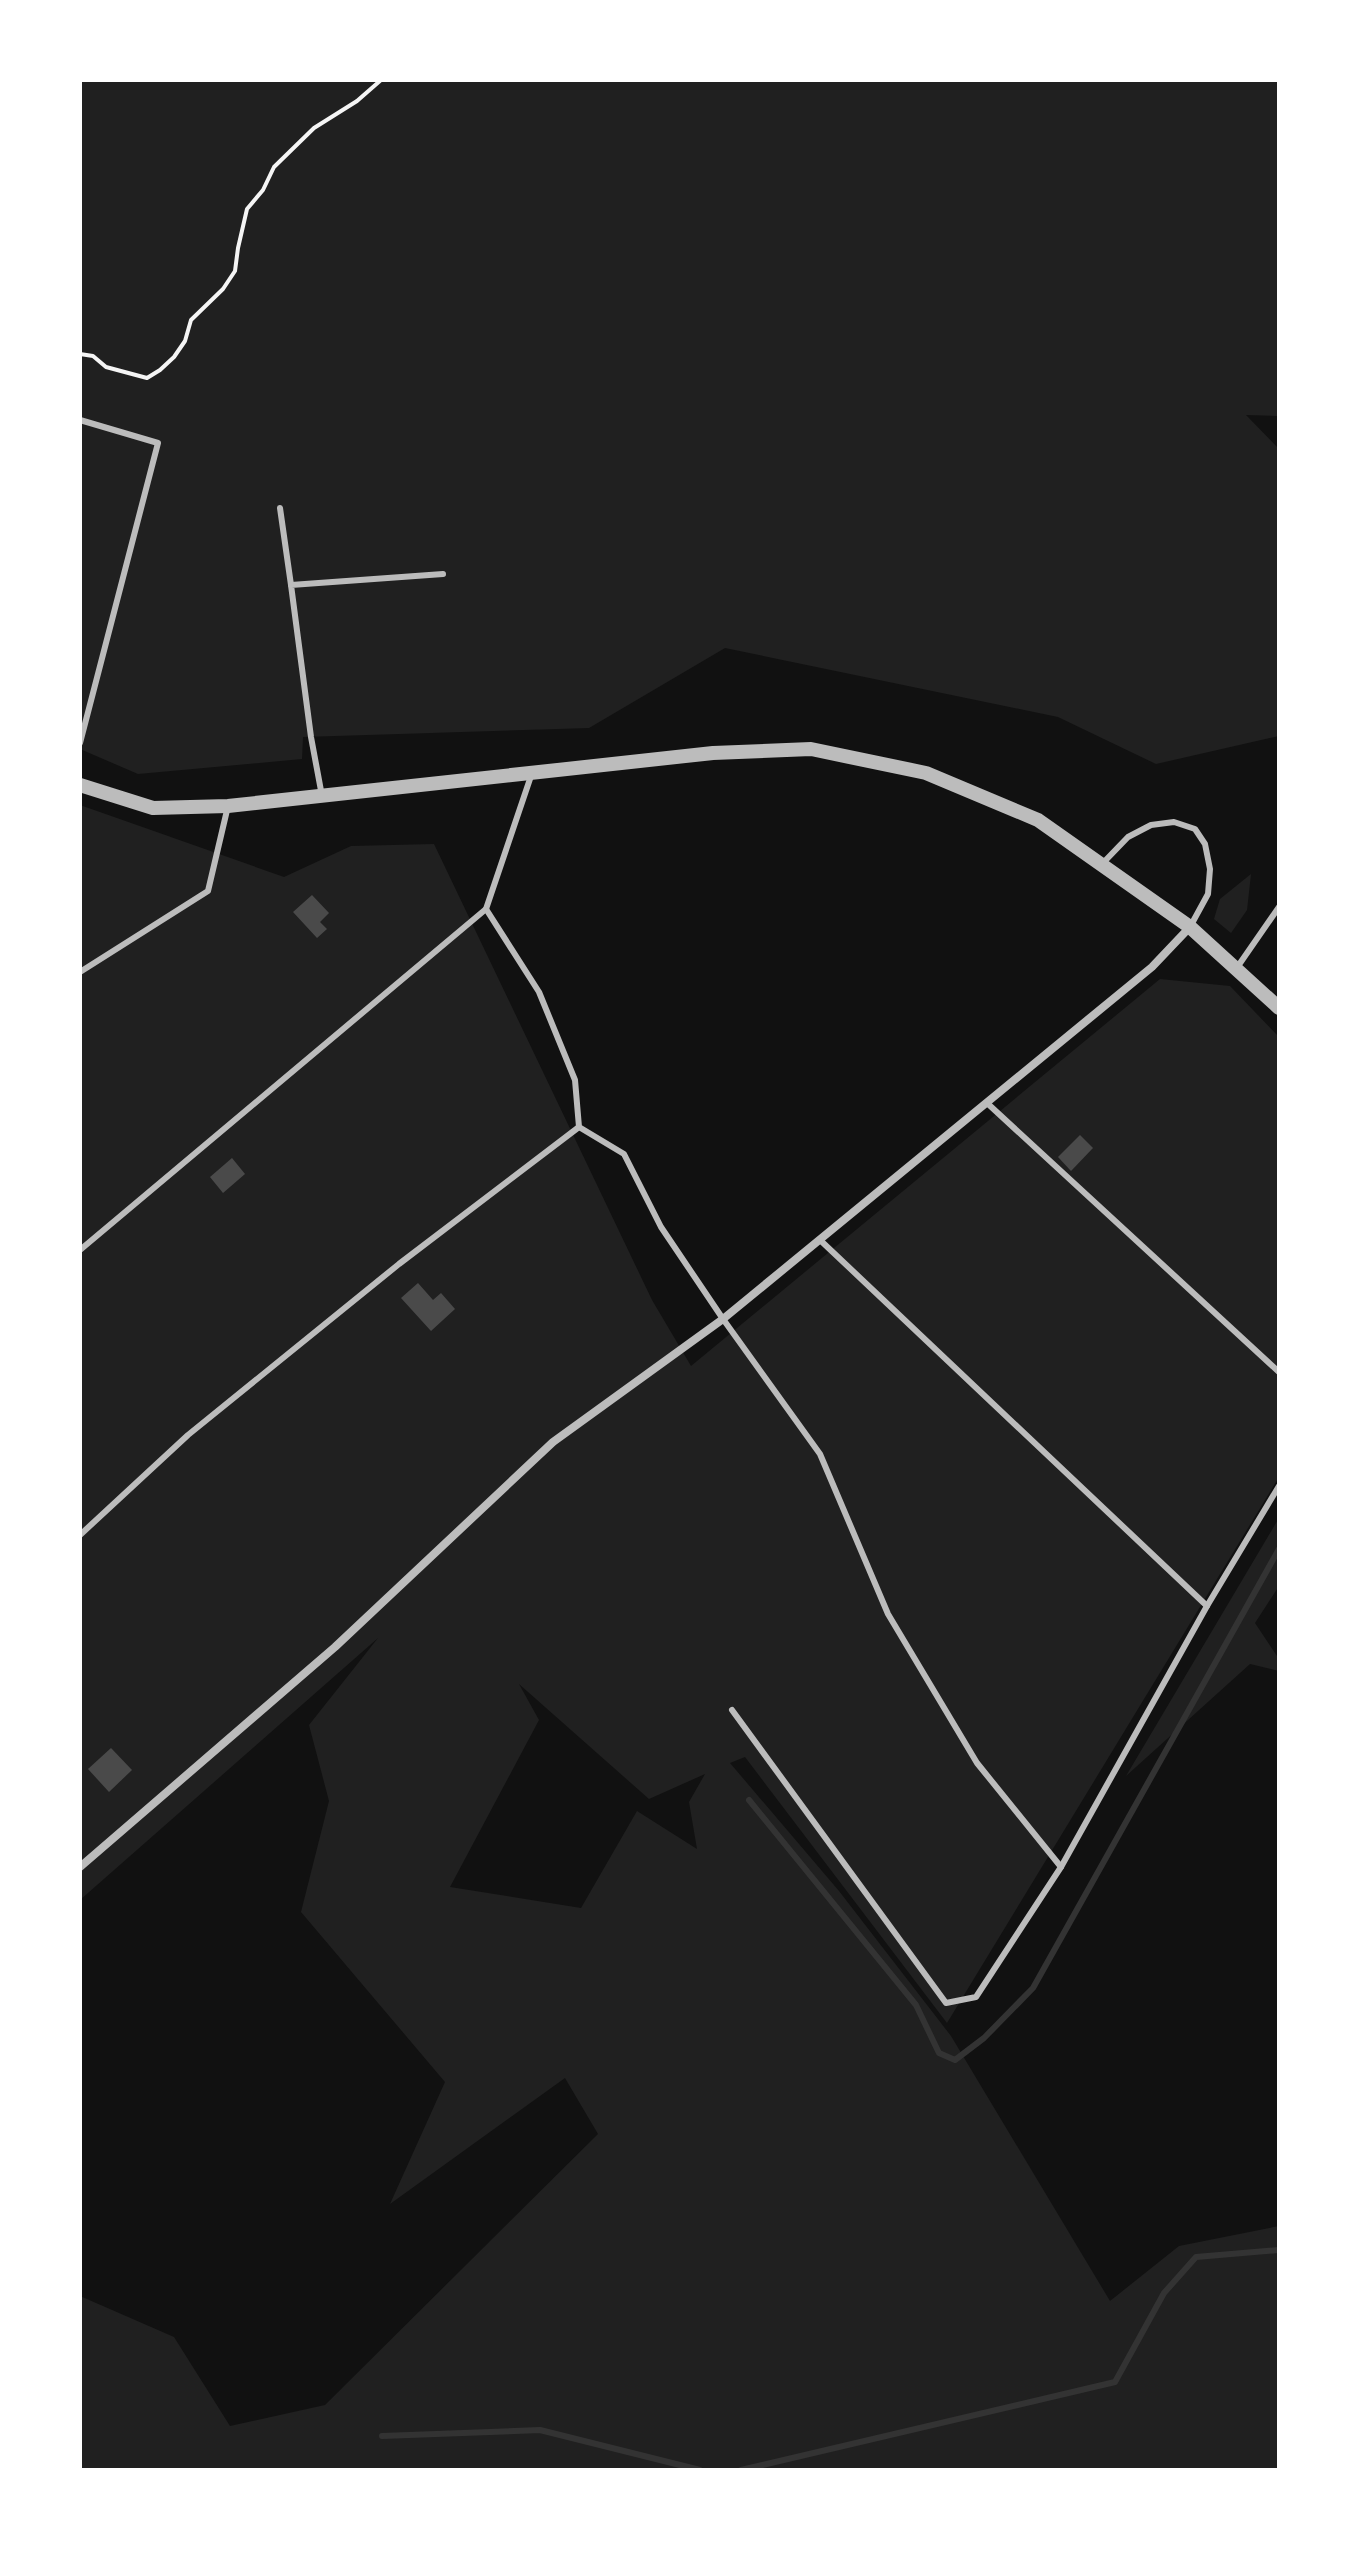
<svg xmlns="http://www.w3.org/2000/svg" width="1359" height="2550" font-family="Ubuntu,sans-serif">
	<rect width="100%" height="100%" fill="#111"/>
	<g fill="#202020" fill-rule="evenodd">
		<path d="M 80,80 L 1279,80 L 1279,416 L 1246,415 L 1279,449 L 1279,736 L 1156,764 L 1058,717 L 725,648 L 589,728 L 303,737 L 302,759 L 138,774 L 80,749 Z"/>
		<path d="M 80,805 L 284,877 L 351,846 L 434,844 L 652,1300 L 691,1366 L 1160,979 L 1230,986 L 1279,1037 L 1279,1477 L 947,2023 L 745,1757 L 730,1763 L 839,1891 L 951,2036 L 1110,2301 L 1179,2246 L 1279,2226 L 1279,2470 L 80,2470 L 80,2296 L 174,2337 L 230,2426 L 325,2405 L 598,2134 L 565,2078 L 390,2204 L 445,2082 L 301,1912 L 329,1801 L 309,1725 L 378,1638 L 80,1900 ZM 519,1684 L 649,1799 L 705,1774 L 689,1802 L 697,1849 L 637,1811 L 581,1908 L 450,1887 L 539,1720 Z"/>
		<path d="M 1251,874 L 1247,910 L 1231,933 L 1214,919 L 1220,899 Z"/>
		<path d="M 1279,1518 L 1279,1586 L 1255,1623 L 1279,1659 L 1279,1671 L 1250,1664 L 1126,1776 Z"/>
	</g>
	<g fill="none" stroke-linecap="round" stroke-linejoin="round">
		<g stroke="#333" stroke-width="6">
			<path d="M 749,1800 L 916,2005 L 939,2053 L 955,2060 L 984,2038 L 1033,1988 L 1279,1549"/>
			<path d="M 382,2436 L 540,2430 L 700,2470"/>
			<path d="M 741,2470 L 1115,2382 L 1164,2293 L 1196,2257 L 1279,2250"/>
		</g>
	</g>
	<g fill="#4a4a4a">
		<path d="M 312,895 L 329,913 L 320,922 L 327,929 L 317,938 L 293,912 Z"/>
		<path d="M 1080,1135 L 1093,1148 L 1071,1171 L 1058,1157 Z"/>
		<path d="M 232,1158 L 245,1174 L 223,1193 L 210,1177 Z"/>
		<path d="M 418,1283 L 433,1300 L 441,1293 L 455,1309 L 431,1331 L 401,1298 Z"/>
		<path d="M 111,1748 L 132,1770 L 109,1792 L 88,1769 Z"/>
	</g>
	<g fill="none" stroke-linecap="round" stroke-linejoin="round">
		<path stroke="#f5f5f5" stroke-width="4" d="M 80,354 L 93,356 L 106,367 L 147,378 L 160,370 L 174,357 L 185,341 L 191,320 L 223,289 L 235,271 L 238,248 L 247,209 L 263,190 L 274,167 L 314,128 L 357,101 L 381,80"/>
		<g stroke="#bcbcbc" stroke-width="6">
			<path d="M 80,420 L 158,443 L 80,743"/>
			<path d="M 280,508 L 291,585"/>
			<path d="M 322,796 L 311,737 L 291,585 L 443,574"/>
			<path d="M 1102,864 L 1128,837 L 1151,825 L 1174,822 L 1195,829 L 1205,844 L 1210,869 L 1208,894 L 1190,927"/>
			<path d="M 486,909 L 539,992 L 575,1080 L 579,1127 L 624,1154 L 661,1227 L 723,1319 L 820,1454 L 888,1614 L 977,1763 L 1061,1867"/>
			<path d="M 1236,969 L 1279,907"/>
			<path d="M 80,972 L 208,891 L 228,806"/>
			<path d="M 987,1103 L 1279,1372"/>
			<path d="M 820,1240 L 1207,1606"/>
			<path d="M 80,1250 L 486,909 L 532,773"/>
			<path d="M 80,1535 L 188,1435 L 399,1264 L 579,1127"/>
			<path d="M 732,1710 L 946,2003 L 976,1997 L 1061,1867 L 1207,1606 L 1279,1486"/>
		</g>
		<path stroke="#bcbcbc" stroke-width="8" d="M 80,1867 L 335,1647 L 553,1442 L 723,1319 L 1152,967 L 1190,927"/>
		<path stroke="#bcbcbc" stroke-width="14" d="M 80,785 L 153,808 L 228,806 L 713,753 L 811,749 L 926,773 L 1038,820 L 1190,927 L 1279,1008"/>
	</g>
	<rect width="1359" height="2550" fill="none" stroke="#ffffff" stroke-width="164"/>
</svg>
